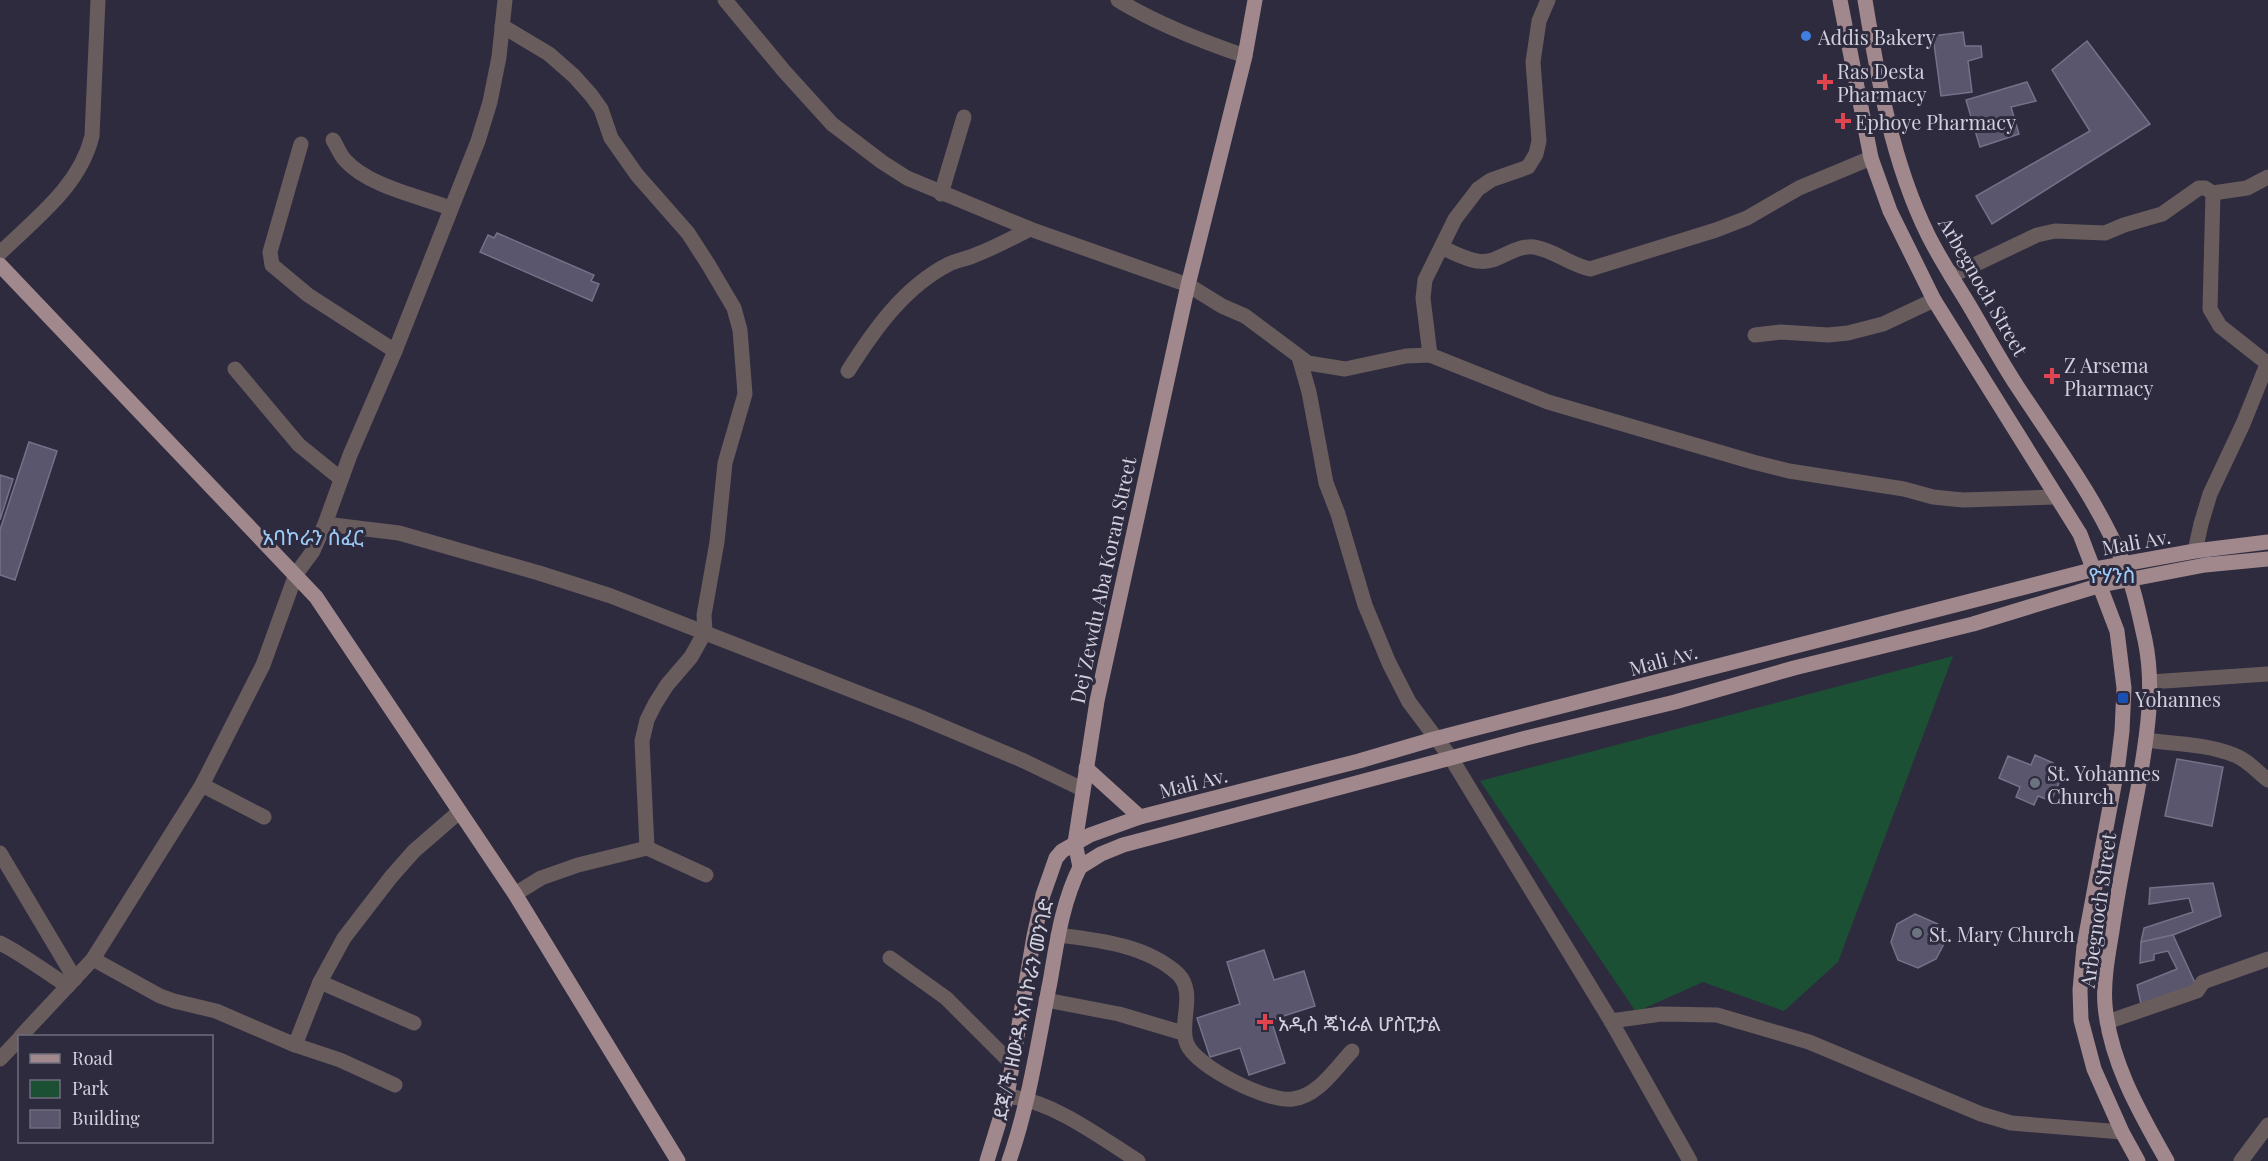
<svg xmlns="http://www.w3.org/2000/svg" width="2268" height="1161" font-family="'Playfair Display','Noto Sans Ethiopic',serif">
	<rect width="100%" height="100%" fill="#2e2b3f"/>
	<path fill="#1c5034" d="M 1953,656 L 1838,962 L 1784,1011 L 1703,982 L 1636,1012 L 1480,781 Z"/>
	<g fill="#59566d" stroke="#747289" stroke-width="1.5">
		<path d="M 1963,32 L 1965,46 L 1981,46 L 1982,57 L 1968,61 L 1972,92 L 1941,96 L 1933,36 Z"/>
		<path d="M 2087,41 L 2150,124 L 1992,224 L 1976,196 L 2090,131 L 2052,70 Z"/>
		<path d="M 2027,82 L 2036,101 L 2011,107 L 2019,134 L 1980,147 L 1966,100 Z"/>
		<path d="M 497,233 L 594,275 L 591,281 L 599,284 L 592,301 L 480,252 L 488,235 L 494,238 Z"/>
		<path d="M 29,442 L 57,451 L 15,580 L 0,575 L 0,530 Z"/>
		<path d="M 0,475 L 13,479 L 0,520 Z"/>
		<path d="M 2035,755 L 2053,763 L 2049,774 L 2061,779 L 2051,801 L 2038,796 L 2034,805 L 2016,797 L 2020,787 L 1999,778 L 2008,756 L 2031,765 Z"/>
		<path d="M 2177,759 L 2223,767 L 2212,826 L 2165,816 Z"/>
		<path d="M 2213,883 L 2221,916 L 2173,935 L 2141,942 L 2144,928 L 2193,912 L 2189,898 L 2149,904 L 2150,888 Z"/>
		<path d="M 1915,914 L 1938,924 L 1945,942 L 1936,959 L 1918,968 L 1898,960 L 1891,942 L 1897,924 Z"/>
		<path d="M 2173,935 L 2196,985 L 2141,1004 L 2137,985 L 2177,969 L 2168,951 L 2154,954 L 2154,960 L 2140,963 L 2141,942 Z"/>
		<path d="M 1264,950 L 1274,980 L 1304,971 L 1315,1006 L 1271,1020 L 1285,1063 L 1249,1075 L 1240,1048 L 1210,1057 L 1197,1018 L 1240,1004 L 1227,962 Z"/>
	</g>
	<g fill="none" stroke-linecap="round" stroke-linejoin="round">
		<g stroke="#685c5d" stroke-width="15">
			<path d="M 725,0 L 784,71 L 832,124 L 882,162 L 907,178 L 1030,229 L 1188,285 L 1222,306 L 1245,316 L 1308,363 L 1345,369 L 1406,356 L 1430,355 L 1548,402 L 1753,462 L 1789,471 L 1904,489 L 1933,497 L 1963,500 L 2056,497"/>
			<path d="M 1118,0 C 1157,24 1201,41 1245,56"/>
			<path d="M 502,26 L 549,54 L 574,76 L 591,95 L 601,109 L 611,138 L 637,175 L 688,233 L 708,264 L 734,308 L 740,330 L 745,394 L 725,463 L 717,542 L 704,615 L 705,632 L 691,657 L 667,685 L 655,704 L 647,720 L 642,741 L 647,848"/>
			<path d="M 333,140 C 337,146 340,155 345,160 C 368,186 418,196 450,208"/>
			<path d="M 301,144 L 270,252 L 272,265 L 308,295 L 395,351"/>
			<path d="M 2213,193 L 2210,309 L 2220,326 L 2267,363"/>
			<path d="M 2213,193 L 2247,188 L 2268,177"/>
			<path d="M 941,194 L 964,117"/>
			<path d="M 1442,248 C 1453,252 1465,259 1477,261 C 1498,265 1511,245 1534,247 C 1554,250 1570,265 1590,269 L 1716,230 L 1747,218 L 1799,188 L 1871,158"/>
			<path d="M 0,253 C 35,219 80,186 92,136 L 98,0"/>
			<path d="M 1951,276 L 2037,235 L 2055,231 L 2105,233 L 2124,225 L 2162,214 L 2199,188 L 2205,188 L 2213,193"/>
			<path d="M 1755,335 L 1781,332 L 1828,335 L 1848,333 L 1883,324 L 1934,300"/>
			<path d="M 1430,355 L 1423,298 L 1425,280 L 1455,219 L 1478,189 L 1491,180 L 1528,167 L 1536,154 L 1539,141 L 1533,62 L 1539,21 L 1548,0"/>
			<path d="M 1299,357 L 1309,392 L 1326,483 L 1338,514 L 1365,605 L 1389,663 L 1409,702 L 1451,758 L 1611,1021 L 1690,1161"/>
			<path d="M 235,369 L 299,445 L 341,479"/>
			<path d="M 848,371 C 874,330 904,287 949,264 C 957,260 967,259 975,255 C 994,248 1012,238 1030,229"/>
			<path d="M 325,524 L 399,533 L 539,573 L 611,596 L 915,715 L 1024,761 L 1082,789"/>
			<path d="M 2195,551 L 2201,524 L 2210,494 L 2243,424 L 2268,362"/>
			<path d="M 2150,682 L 2268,674"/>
			<path d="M 2146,740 C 2175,744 2207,744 2234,755 C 2248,760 2256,771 2268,780"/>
			<path d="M 202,785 L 264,817"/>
			<path d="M 0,853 L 75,979"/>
			<path d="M 515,894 L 541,878 L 578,865 L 647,848 L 706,875"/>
			<path d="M 1058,935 C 1098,940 1147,945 1178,974 C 1197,993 1178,1024 1187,1044 C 1196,1067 1269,1103 1293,1099 C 1318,1096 1335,1069 1352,1051"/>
			<path d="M 0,943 C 24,955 45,972 68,986"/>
			<path d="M 890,958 L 946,998 L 1012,1064"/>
			<path d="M 93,959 L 160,996 L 174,1001 L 216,1011 L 295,1045 L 340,1060 L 395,1085"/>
			<path d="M 320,982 L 414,1023"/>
			<path d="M 1046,1000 L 1119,1014 L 1183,1033"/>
			<path d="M 1611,1021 L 1661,1014 L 1717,1015 L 1809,1042 L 1981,1114 L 2011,1123 L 2122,1132"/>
			<path d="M 2107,1022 L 2197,991 L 2203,982 L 2268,959"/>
			<path d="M 21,1036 L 93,959 L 202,785 L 263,665 L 296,574 L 313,551 L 325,524 L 350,455 L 395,351 L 478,141 L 490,102 L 499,57 L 505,0"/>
			<path d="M 295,1045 L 320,982 L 344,938 L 391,877 L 414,851 L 459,812"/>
			<path d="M 0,1059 L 20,1038"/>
			<path d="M 1007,1096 C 1055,1102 1098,1136 1138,1161"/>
			<path d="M 2241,1161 L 2268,1125"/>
		</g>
		<g stroke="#a1888c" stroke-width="15">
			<path d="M 1840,0 L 1871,158 L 1890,211 L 1934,300 L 2080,534 L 2117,631 L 2124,688 L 2122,731 L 2118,764 L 2084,946 L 2080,990 L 2081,1020 L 2094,1069 L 2122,1132 L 2138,1161"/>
			<path d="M 1865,0 C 1878,79 1892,162 1928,235 C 1940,259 1955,282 1969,305 C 1985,332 2000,360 2017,386 C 2055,444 2096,498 2123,562 C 2134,587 2139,614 2145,640 C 2155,687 2147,737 2139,783 C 2130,832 2119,881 2112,931 C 2108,955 2103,981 2105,1005 C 2110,1062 2140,1113 2167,1161"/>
			<path d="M 0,265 L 316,597 L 515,894 L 678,1161"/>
			<path d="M 1086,768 L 1140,817"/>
			<path d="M 1080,867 L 1101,854 L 1123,845 L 1526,738 L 1675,702 L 1794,668 L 1973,624 L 2101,585 L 2205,565 L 2268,559"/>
			<path d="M 1080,867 L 1075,843 L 1097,701 L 1188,285 L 1245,56 L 1255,0"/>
			<path d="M 987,1161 L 1007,1096 L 1034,936 L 1043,895 L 1056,858 L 1062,851 L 1090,835 L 1140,817 L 1359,761 L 1434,739 L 2095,569 L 2195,551 L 2268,542"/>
			<path d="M 1009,1161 C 1029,1104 1038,1042 1050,982 C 1057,942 1062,903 1080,867"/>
		</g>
	</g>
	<circle fill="#3f7fe0" stroke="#2e2b3f" stroke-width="2" cx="1806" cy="36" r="6"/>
	<g fill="#e0444e" stroke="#2e2b3f" stroke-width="2">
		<path d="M1822 73h6v6h6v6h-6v6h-6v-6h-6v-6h6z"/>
		<path d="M1840 112h6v6h6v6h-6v6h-6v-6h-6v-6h6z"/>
		<path d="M2049 367h6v6h6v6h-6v6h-6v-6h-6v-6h6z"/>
		<path d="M1262 1013h6v6h6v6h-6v6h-6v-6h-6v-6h6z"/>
	</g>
	<rect fill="#1a4fb4" stroke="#2e2b3f" stroke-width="2" x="2117" y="692" width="12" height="12" rx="3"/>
	<g fill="#6b7280" stroke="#2e2b3f" stroke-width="2">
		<circle cx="2035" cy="783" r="6"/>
		<circle cx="1917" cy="933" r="6"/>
	</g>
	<g text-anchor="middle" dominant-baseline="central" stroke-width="6" stroke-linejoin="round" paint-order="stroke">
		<g font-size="20" fill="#d1d0dd" stroke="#2e2b3f" text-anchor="start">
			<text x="1818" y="36">Addis Bakery</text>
			<text x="1837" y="70">Ras Desta<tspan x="1837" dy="23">Pharmacy</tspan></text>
			<text x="1855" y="121">Ephoye Pharmacy</text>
			<text x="2064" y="364">Z Arsema<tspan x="2064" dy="23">Pharmacy</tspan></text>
			<text x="2135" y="698">Yohannes</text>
			<text x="2047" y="772">St. Yohannes<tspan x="2047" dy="23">Church</tspan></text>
			<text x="1929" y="933">St. Mary Church</text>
			<text x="1278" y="1022">አዲስ ጄነራል ሆስፒታል</text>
		</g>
		<g font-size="20" fill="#d1d0dd" stroke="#2e2b3f">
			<text transform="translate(1984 286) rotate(60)">Arbegnoch Street</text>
			<text transform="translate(2136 541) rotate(-10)">Mali Av.</text>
			<text transform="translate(1102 580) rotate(-78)">Dej Zewdu Aba Koran Street</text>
			<text transform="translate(1663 659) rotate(-15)">Mali Av.</text>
			<text transform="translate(1193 782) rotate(-14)">Mali Av.</text>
			<text transform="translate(2097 910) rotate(-82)">Arbegnoch Street</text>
			<text transform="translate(1022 1009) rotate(-78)">ደጃ/ች ዘውዱ አባ ኮራን መንገድ</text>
		</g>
		<g font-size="21" fill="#9dcbf8" stroke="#2e2b3f">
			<text x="313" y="536">አባኮራን ሰፈር</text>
			<text x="2112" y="574">ዮሃንስ</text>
		</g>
	</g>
	<rect x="18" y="1035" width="195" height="108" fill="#2e2b3f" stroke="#6f6d7e" stroke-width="1.5"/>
	<rect x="30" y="1054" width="30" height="9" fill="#a1888c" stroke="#6f6d7e" stroke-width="1.5"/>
	<text x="72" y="1065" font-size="18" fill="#d1d0dd">Road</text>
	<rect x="30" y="1080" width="30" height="18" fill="#1c5034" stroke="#6f6d7e" stroke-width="1.5"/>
	<text x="72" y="1095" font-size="18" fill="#d1d0dd">Park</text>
	<rect x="30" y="1110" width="30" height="18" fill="#59566d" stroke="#6f6d7e" stroke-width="1.5"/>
	<text x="72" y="1125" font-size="18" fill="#d1d0dd">Building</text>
</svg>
